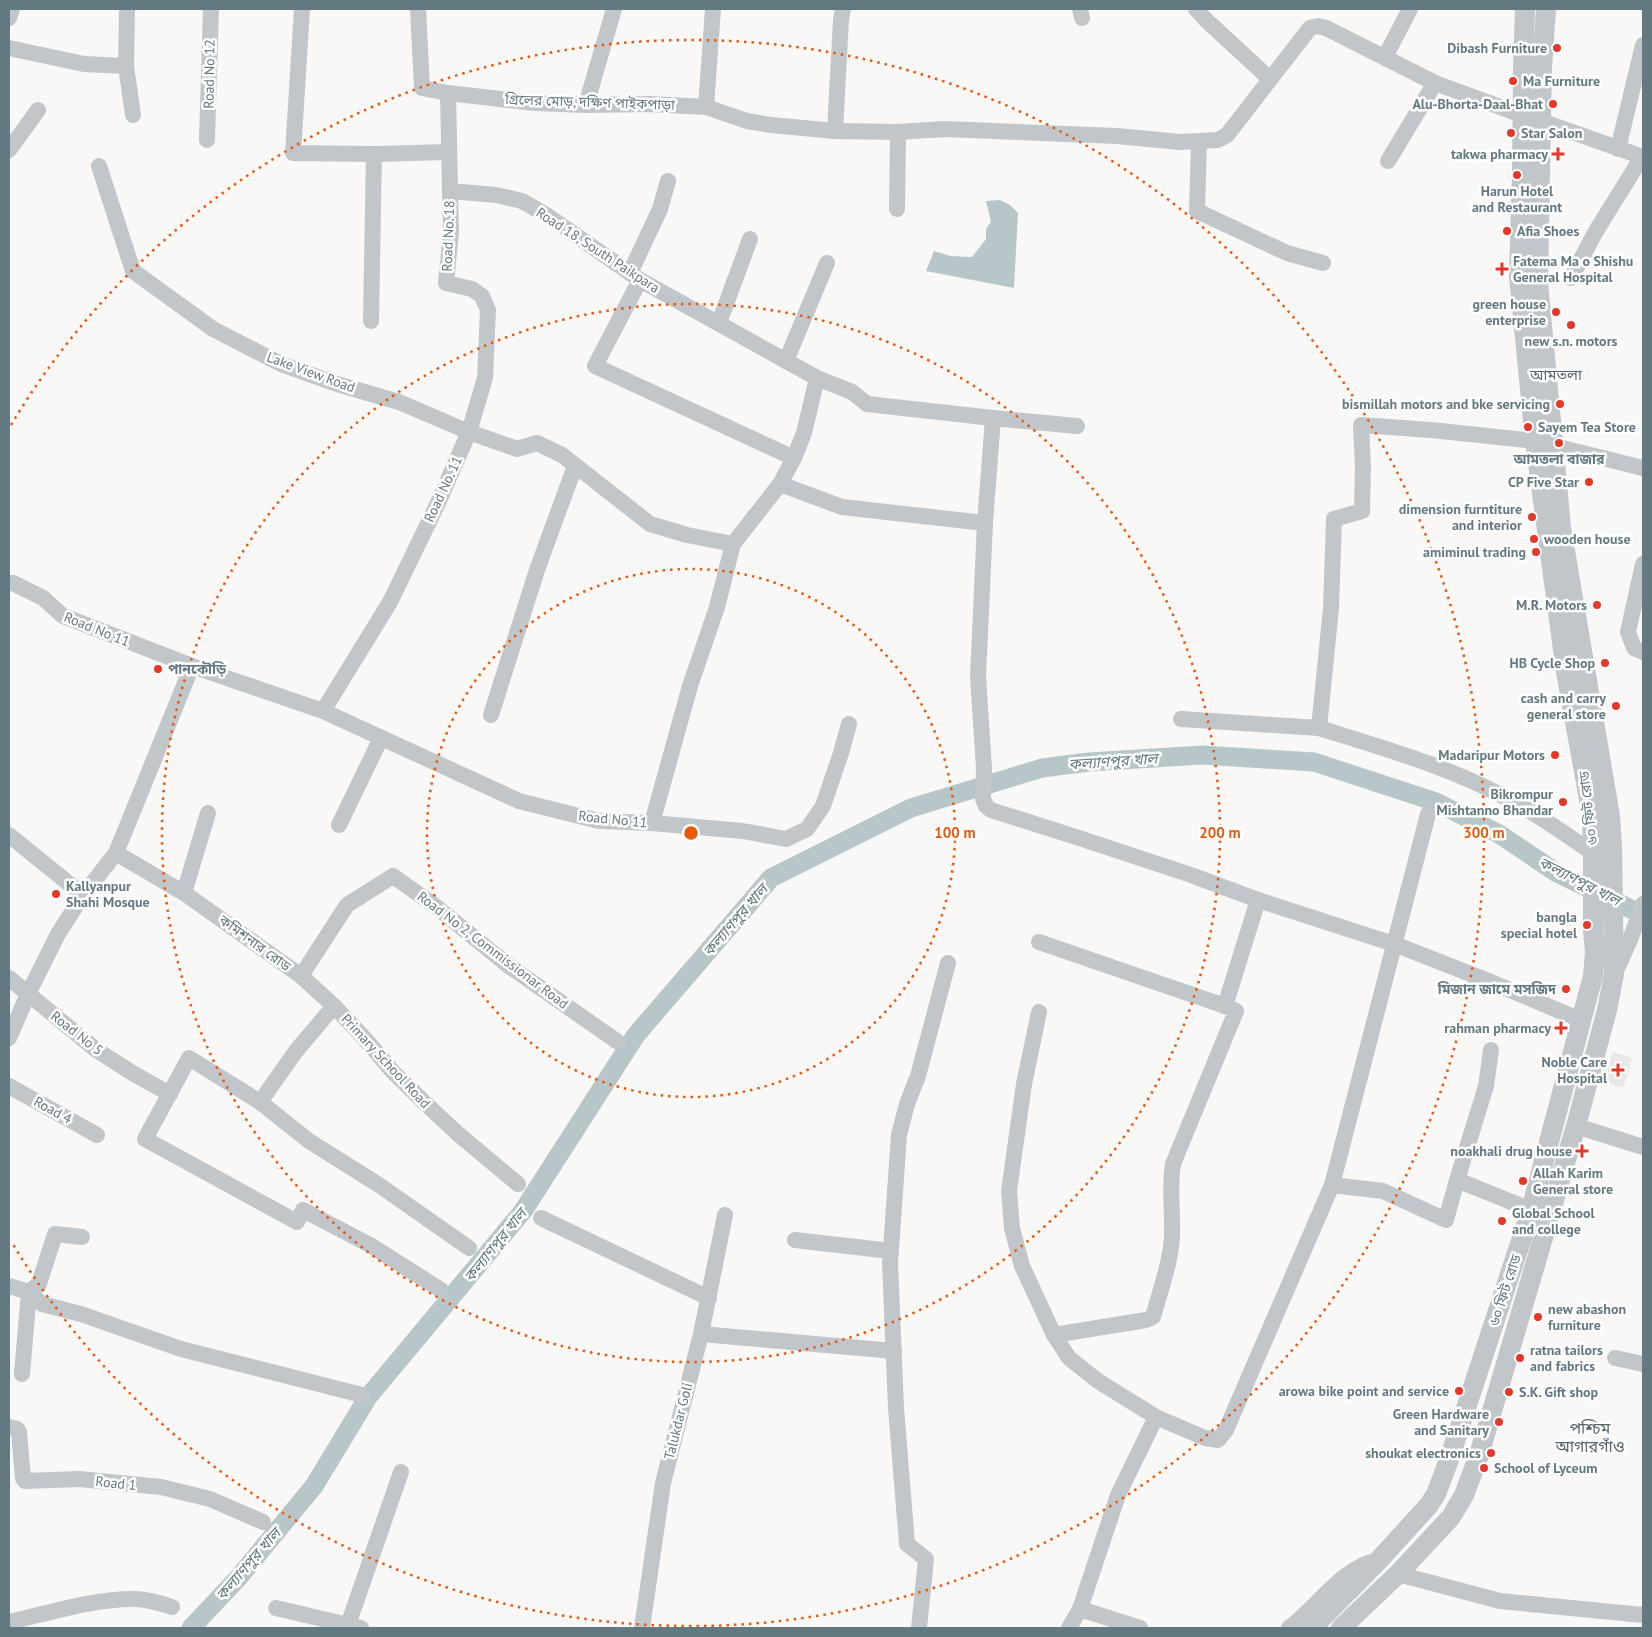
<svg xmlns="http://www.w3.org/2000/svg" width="1652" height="1637" font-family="'PT Sans','Noto Sans Bengali',sans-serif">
	<rect width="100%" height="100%" fill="#f9f8f6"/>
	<path fill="#e7e8e7" d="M 1613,1052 L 1632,1058 L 1623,1088 L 1604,1082 Z"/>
	<path fill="#b7c7c9" d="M 1000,200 L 1010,205 L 1018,213 L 1014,288 L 926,271 L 934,251 L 950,256 L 972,257 L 986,239 L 986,229 L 991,222 L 986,201 Z"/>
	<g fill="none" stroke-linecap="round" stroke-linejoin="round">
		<path stroke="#b7c7c9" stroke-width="19" d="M 191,1628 L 239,1577 L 314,1486 L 368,1397 L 523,1211 L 636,1035 L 771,878 L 911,808 L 1042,768 L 1089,762 L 1202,755 L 1314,762 L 1436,802 L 1499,834 L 1557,873 L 1633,910 L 1643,913"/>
		<g stroke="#c0c6c9" stroke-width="16">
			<path d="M 127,9 L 126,66 L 133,115"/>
			<path d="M 302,9 L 293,153 L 374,154 L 449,152"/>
			<path d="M 418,9 L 422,88 L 448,93 L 535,103 L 586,105 L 650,104 L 706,107 L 747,121 L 771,125 L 835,131 L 898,132 L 945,129 L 1117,136 L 1180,142 L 1218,140 L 1227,135 L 1310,28 L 1318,26 L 1326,28 L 1435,83 L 1522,115"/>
			<path d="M 1080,9 L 1082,18"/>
			<path d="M 1196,9 L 1205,19 L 1270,79"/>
			<path d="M 9,18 L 12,9"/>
			<path d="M 9,48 L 84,64 L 126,66"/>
			<path d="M 1385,57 L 1410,9"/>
			<path d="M 448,93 L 450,191 L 496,195 L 522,201 L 548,216 L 640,280 L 817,378 L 852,392 L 867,404 L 993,418 L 1077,426"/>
			<path d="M 586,105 L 614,9"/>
			<path d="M 706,107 L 713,9"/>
			<path d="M 1541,121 L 1643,157"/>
			<path d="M 835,131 L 841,20 L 843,9"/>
			<path d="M 207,140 L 211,9"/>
			<path d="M 1199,141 L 1197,211 L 1287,253 L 1323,263"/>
			<path d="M 1618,149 L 1643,45"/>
			<path d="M 9,150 L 38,110"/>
			<path d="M 1388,161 L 1435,83"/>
			<path d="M 99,166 L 133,271 L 213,329 L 281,364 L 337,384 L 399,402 L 469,432 L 517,449 L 537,443 L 562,455 L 650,524 L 687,535 L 733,544"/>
			<path d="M 897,209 L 898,132"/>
			<path d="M 630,273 L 660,209 L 668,181"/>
			<path d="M 1571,278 L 1596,231 L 1642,157"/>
			<path d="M 640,280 L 595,366 L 794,458"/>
			<path d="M 371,321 L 374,154"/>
			<path d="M 719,323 L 750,239"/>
			<path d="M 786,361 L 827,263"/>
			<path d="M 993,418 L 985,523 L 978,677 L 984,768 L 983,799 L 986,806 L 991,810 L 1076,837 L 1191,875 L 1258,900 L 1394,944 L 1491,982 L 1581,1020"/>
			<path d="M 1535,441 L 1431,430 L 1361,425 L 1363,466 L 1362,511 L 1334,519 L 1331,608 L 1319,728 C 1387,749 1457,769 1519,805 C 1545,819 1569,837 1593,853"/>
			<path d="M 1554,446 L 1643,468"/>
			<path d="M 780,484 L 842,507 L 985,523"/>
			<path d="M 1643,564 L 1628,632 L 1634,648 L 1643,652"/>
			<path d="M 9,583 L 13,583 L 43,598 L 63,616 L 192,666 L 323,711 L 519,801 L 599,821 L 652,823 L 743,831 L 786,839 L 807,829 L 823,806 L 841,753 L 849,724"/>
			<path d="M 323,711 L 390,602 L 438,503 L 469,432 L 485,378 L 488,310 L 482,296 L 472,289 L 446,283 L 451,232 L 450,191"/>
			<path d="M 491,715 L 537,570 L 575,466"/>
			<path d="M 1181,719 L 1319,728"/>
			<path d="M 652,823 L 690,686 L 717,607 L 733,544 L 780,484 L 794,458 L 804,433 L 817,378"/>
			<path d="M 339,825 L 381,738"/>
			<path d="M 9,835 L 83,895"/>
			<path d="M 116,853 L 184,893 L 301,976 L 334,1006 L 366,1040 L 393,1072 L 426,1104 L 457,1133 L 518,1184"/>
			<path d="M 184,893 L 208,813"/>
			<path d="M 1039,942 L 1225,1006 L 1258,900"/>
			<path d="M 1615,973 L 1630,940 L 1643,904"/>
			<path d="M 301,976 L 347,905 L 393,876 L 434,905 L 509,966 L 618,1042"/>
			<path d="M 9,978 L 95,1049 L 134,1074 L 170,1094"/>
			<path d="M 1039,1012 L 1024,1084 L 1009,1191 L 1012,1228 L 1022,1266 L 1054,1335 L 1069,1358 L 1098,1381 L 1156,1417"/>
			<path d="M 9,1038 L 28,994 L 58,934 L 83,895 L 116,853 L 192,666"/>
			<path d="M 9,1086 L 97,1135"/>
			<path d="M 260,1102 L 296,1051 L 334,1006"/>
			<path d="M 1576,1126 L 1643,1147"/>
			<path d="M 1457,1180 L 1486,1086 L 1491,1050"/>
			<path d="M 1332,1185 L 1383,1191 L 1446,1220 L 1457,1180 L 1531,1210"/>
			<path d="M 541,1218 L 709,1298"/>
			<path d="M 795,1240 L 891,1251"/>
			<path d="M 9,1286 L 29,1292 L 42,1304 L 81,1314 L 181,1349 L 362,1395"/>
			<path d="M 441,1290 L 370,1245 L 303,1210 L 297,1222 L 145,1139 L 189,1058 L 260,1102 L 309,1141 L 379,1185 L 469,1248"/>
			<path d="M 701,1334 L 894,1351"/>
			<path d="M 1054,1335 L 1146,1320 L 1153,1317 C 1160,1291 1170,1265 1172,1238 C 1173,1213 1169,1189 1173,1164 L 1236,1011 L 1225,1006"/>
			<path d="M 1615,1358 L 1643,1364"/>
			<path d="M 22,1374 L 29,1292 L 39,1284 L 55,1234 L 82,1237"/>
			<path d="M 9,1427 L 17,1429 L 19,1432 L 23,1478 L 25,1481 L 79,1479 L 161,1487 L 210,1499 L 263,1522"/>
			<path d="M 1398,1574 L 1500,1601 L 1643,1615"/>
			<path d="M 276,1608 L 348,1625"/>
			<path d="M 1080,1609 L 1118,1495 L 1156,1417 L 1205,1438 L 1218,1440 L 1226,1430 L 1332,1185 L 1428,814"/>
			<path d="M 9,1622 C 49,1613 92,1599 134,1599 C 147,1599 160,1603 172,1607"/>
			<path d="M 361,1628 L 348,1625 L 401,1472"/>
			<path d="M 642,1628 L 663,1483 L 701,1334 L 725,1215"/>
			<path d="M 919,1628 L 926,1559 L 907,1544 L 896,1408 L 890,1263 L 899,1135 L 907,1104 L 918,1076 L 948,963"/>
			<path d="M 1069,1628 L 1080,1609 L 1140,1628"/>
			<path d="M 1289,1628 C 1315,1609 1345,1565 1377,1561"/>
		</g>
		<g stroke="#c0c6c9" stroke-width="20">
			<path d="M 1312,1628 L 1379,1560 L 1429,1505 L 1436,1494 L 1449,1460 L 1531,1210 L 1593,976 L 1595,952 L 1593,930 L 1593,853 L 1592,816 L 1566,672 L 1535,441 L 1519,276 L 1522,173 L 1523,67 L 1525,9"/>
			<path d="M 1341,1628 L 1398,1574 L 1451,1517 L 1464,1495 L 1479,1455 L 1576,1126 L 1607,1010 L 1614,974 L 1612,845 L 1610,816 L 1561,527 L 1538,283 L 1542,68 L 1546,9"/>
		</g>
	</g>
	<g fill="none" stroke="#e8590c" stroke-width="2.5" stroke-dasharray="2.5 5">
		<circle cx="691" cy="833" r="264"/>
		<circle cx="691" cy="833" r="529"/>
		<path d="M11 425A793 793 0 1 1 11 1241"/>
	</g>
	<g fill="#e73728" stroke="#fff" stroke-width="2">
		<circle cx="1557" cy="48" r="5"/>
		<circle cx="1513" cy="81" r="5"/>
		<circle cx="1553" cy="104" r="5"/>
		<circle cx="1511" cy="133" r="5"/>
		<path d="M1555.5 146.5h5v5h5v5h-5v5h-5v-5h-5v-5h5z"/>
		<circle cx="1517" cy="175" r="5"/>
		<circle cx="1507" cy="231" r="5"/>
		<path d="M1499.5 261.5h5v5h5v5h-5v5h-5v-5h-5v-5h5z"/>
		<circle cx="1556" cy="312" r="5"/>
		<circle cx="1571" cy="325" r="5"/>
		<circle cx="1560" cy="404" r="5"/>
		<circle cx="1528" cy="427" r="5"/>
		<circle cx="1559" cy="443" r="5"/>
		<circle cx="1589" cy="482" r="5"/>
		<circle cx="1532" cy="517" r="5"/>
		<circle cx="1534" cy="539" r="5"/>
		<circle cx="1536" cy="552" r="5"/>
		<circle cx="1597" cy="605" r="5"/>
		<circle cx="1605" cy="663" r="5"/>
		<circle cx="158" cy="669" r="5"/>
		<circle cx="1616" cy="706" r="5"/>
		<circle cx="1555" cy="755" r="5"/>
		<circle cx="1563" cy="802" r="5"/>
		<circle cx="56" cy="894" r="5"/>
		<circle cx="1587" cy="925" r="5"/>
		<circle cx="1566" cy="989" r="5"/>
		<path d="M1558.5 1020.5h5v5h5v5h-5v5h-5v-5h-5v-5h5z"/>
		<path d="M1615.5 1062.5h5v5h5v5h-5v5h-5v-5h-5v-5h5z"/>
		<path d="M1579.5 1143.5h5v5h5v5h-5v5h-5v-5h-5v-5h5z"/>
		<circle cx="1523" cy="1181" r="5"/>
		<circle cx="1502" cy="1221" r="5"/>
		<circle cx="1538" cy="1317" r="5"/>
		<circle cx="1520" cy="1358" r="5"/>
		<circle cx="1459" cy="1391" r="5"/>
		<circle cx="1509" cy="1392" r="5"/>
		<circle cx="1499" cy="1422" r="5"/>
		<circle cx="1491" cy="1453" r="5"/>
		<circle cx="1484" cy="1468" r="5"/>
	</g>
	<g text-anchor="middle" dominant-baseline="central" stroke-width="5" stroke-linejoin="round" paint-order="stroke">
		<g font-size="14" font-weight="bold" fill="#637982" stroke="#fff" text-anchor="end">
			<text x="1547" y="48">Dibash Furniture</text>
			<text x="1523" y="81" text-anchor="start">Ma Furniture</text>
			<text x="1543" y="104">Alu-Bhorta-Daal-Bhat</text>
			<text x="1521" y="133" text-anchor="start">Star Salon</text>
			<text x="1548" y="154">takwa pharmacy</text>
			<text x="1517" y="191" text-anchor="middle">Harun Hotel<tspan x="1517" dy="16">and Restaurant</tspan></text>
			<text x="1517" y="231" text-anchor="start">Afia Shoes</text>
			<text x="1513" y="261" text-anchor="start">Fatema Ma o Shishu<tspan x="1513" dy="16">General Hospital</tspan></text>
			<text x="1546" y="304">green house<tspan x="1546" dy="16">enterprise</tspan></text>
			<text x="1571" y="341" text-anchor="middle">new s.n. motors</text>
			<text x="1550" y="404">bismillah motors and bke servicing</text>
			<text x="1538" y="427" text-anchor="start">Sayem Tea Store</text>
			<text x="1559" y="459" text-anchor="middle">আমতলা বাজার</text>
			<text x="1579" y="482">CP Five Star</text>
			<text x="1522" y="509">dimension furntiture<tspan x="1522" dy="16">and interior</tspan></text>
			<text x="1544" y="539" text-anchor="start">wooden house</text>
			<text x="1526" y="552">amiminul trading</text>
			<text x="1587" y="605">M.R. Motors</text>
			<text x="1595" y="663">HB Cycle Shop</text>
			<text x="168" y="669" text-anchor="start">পানকৌড়ি</text>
			<text x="1606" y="698">cash and carry<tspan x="1606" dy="16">general store</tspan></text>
			<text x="1545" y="755">Madaripur Motors</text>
			<text x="1553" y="794">Bikrompur<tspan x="1553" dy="16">Mishtanno Bhandar</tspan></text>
			<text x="66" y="886" text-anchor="start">Kallyanpur<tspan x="66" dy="16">Shahi Mosque</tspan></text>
			<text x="1577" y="917">bangla<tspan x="1577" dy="16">special hotel</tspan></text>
			<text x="1556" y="989">মিজান জামে মসজিদ</text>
			<text x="1551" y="1028">rahman pharmacy</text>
			<text x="1607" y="1062">Noble Care<tspan x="1607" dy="16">Hospital</tspan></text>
			<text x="1572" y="1151">noakhali drug house</text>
			<text x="1533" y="1173" text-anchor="start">Allah Karim<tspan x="1533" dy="16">General store</tspan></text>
			<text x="1512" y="1213" text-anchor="start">Global School<tspan x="1512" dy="16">and college</tspan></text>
			<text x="1548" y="1309" text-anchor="start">new abashon<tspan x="1548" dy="16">furniture</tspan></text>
			<text x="1530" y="1350" text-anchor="start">ratna tailors<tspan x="1530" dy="16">and fabrics</tspan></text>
			<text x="1449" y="1391">arowa bike point and service</text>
			<text x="1519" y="1392" text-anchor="start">S.K. Gift shop</text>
			<text x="1489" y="1414">Green Hardware<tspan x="1489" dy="16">and Sanitary</tspan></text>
			<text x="1481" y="1453">shoukat electronics</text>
			<text x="1494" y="1468" text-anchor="start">School of Lyceum</text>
		</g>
		<g font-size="14" fill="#637982" stroke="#fff">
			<text transform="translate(209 74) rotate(-89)">Road No 12</text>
			<text transform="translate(590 102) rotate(2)">গ্রিলের মোড়, দক্ষিণ পাইকপাড়া</text>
			<text transform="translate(448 236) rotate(-88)">Road No. 18</text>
			<text transform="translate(598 250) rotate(33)">Road 18, South Paikpara</text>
			<text transform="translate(311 372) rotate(20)">Lake View Road</text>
			<text transform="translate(443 489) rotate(-65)">Road No. 11</text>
			<text transform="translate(97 629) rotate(22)">Road No 11</text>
			<text transform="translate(1588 808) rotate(-97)">৬০ ফিট রোড</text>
			<text transform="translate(613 819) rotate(6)">Road No 11</text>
			<text transform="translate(255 943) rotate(36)">কমিশনার রোড</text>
			<text transform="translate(493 950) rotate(37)">Road No 2, Commissionar Road</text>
			<text transform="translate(77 1033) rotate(38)">Road No 5</text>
			<text transform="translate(386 1061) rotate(47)">Primary School Road</text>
			<text transform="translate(53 1110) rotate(29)">Road 4</text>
			<text transform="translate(1505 1290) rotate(-72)">৬০ ফিট রোড</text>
			<text transform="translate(678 1421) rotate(-76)">Talukdar Goli</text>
			<text transform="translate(116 1483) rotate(6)">Road 1</text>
		</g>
		<g font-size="15" fill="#55666d" stroke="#fff">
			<text x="1556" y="374">আমতলা</text>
		</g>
		<g font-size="15" font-style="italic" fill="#5e787c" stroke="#fff">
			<text transform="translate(1113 761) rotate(-4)">কল্যাণপুর খাল</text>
			<text transform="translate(1580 881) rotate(27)">কল্যাণপুর খাল</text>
			<text transform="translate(735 920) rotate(-49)">কল্যাণপুর খাল</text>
			<text transform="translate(495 1245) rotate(-51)">কল্যাণপুর খাল</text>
			<text transform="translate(248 1564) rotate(-49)">কল্যাণপুর খাল</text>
		</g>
		<g font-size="16" fill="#55666d" stroke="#fff">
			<text x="1590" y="1428">পশ্চিম<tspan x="1590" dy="18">আগারগাঁও</tspan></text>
		</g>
	</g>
	<circle cx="691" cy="833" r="8" fill="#e8590c" stroke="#fff" stroke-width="2.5"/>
	<g font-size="15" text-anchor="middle" font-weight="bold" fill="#e8590c" stroke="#fff" stroke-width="5" stroke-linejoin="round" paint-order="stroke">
		<text x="955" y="838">100 m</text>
		<text x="1220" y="838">200 m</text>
		<text x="1484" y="838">300 m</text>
	</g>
	<rect width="1652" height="1637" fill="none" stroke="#637982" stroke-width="20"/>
</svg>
